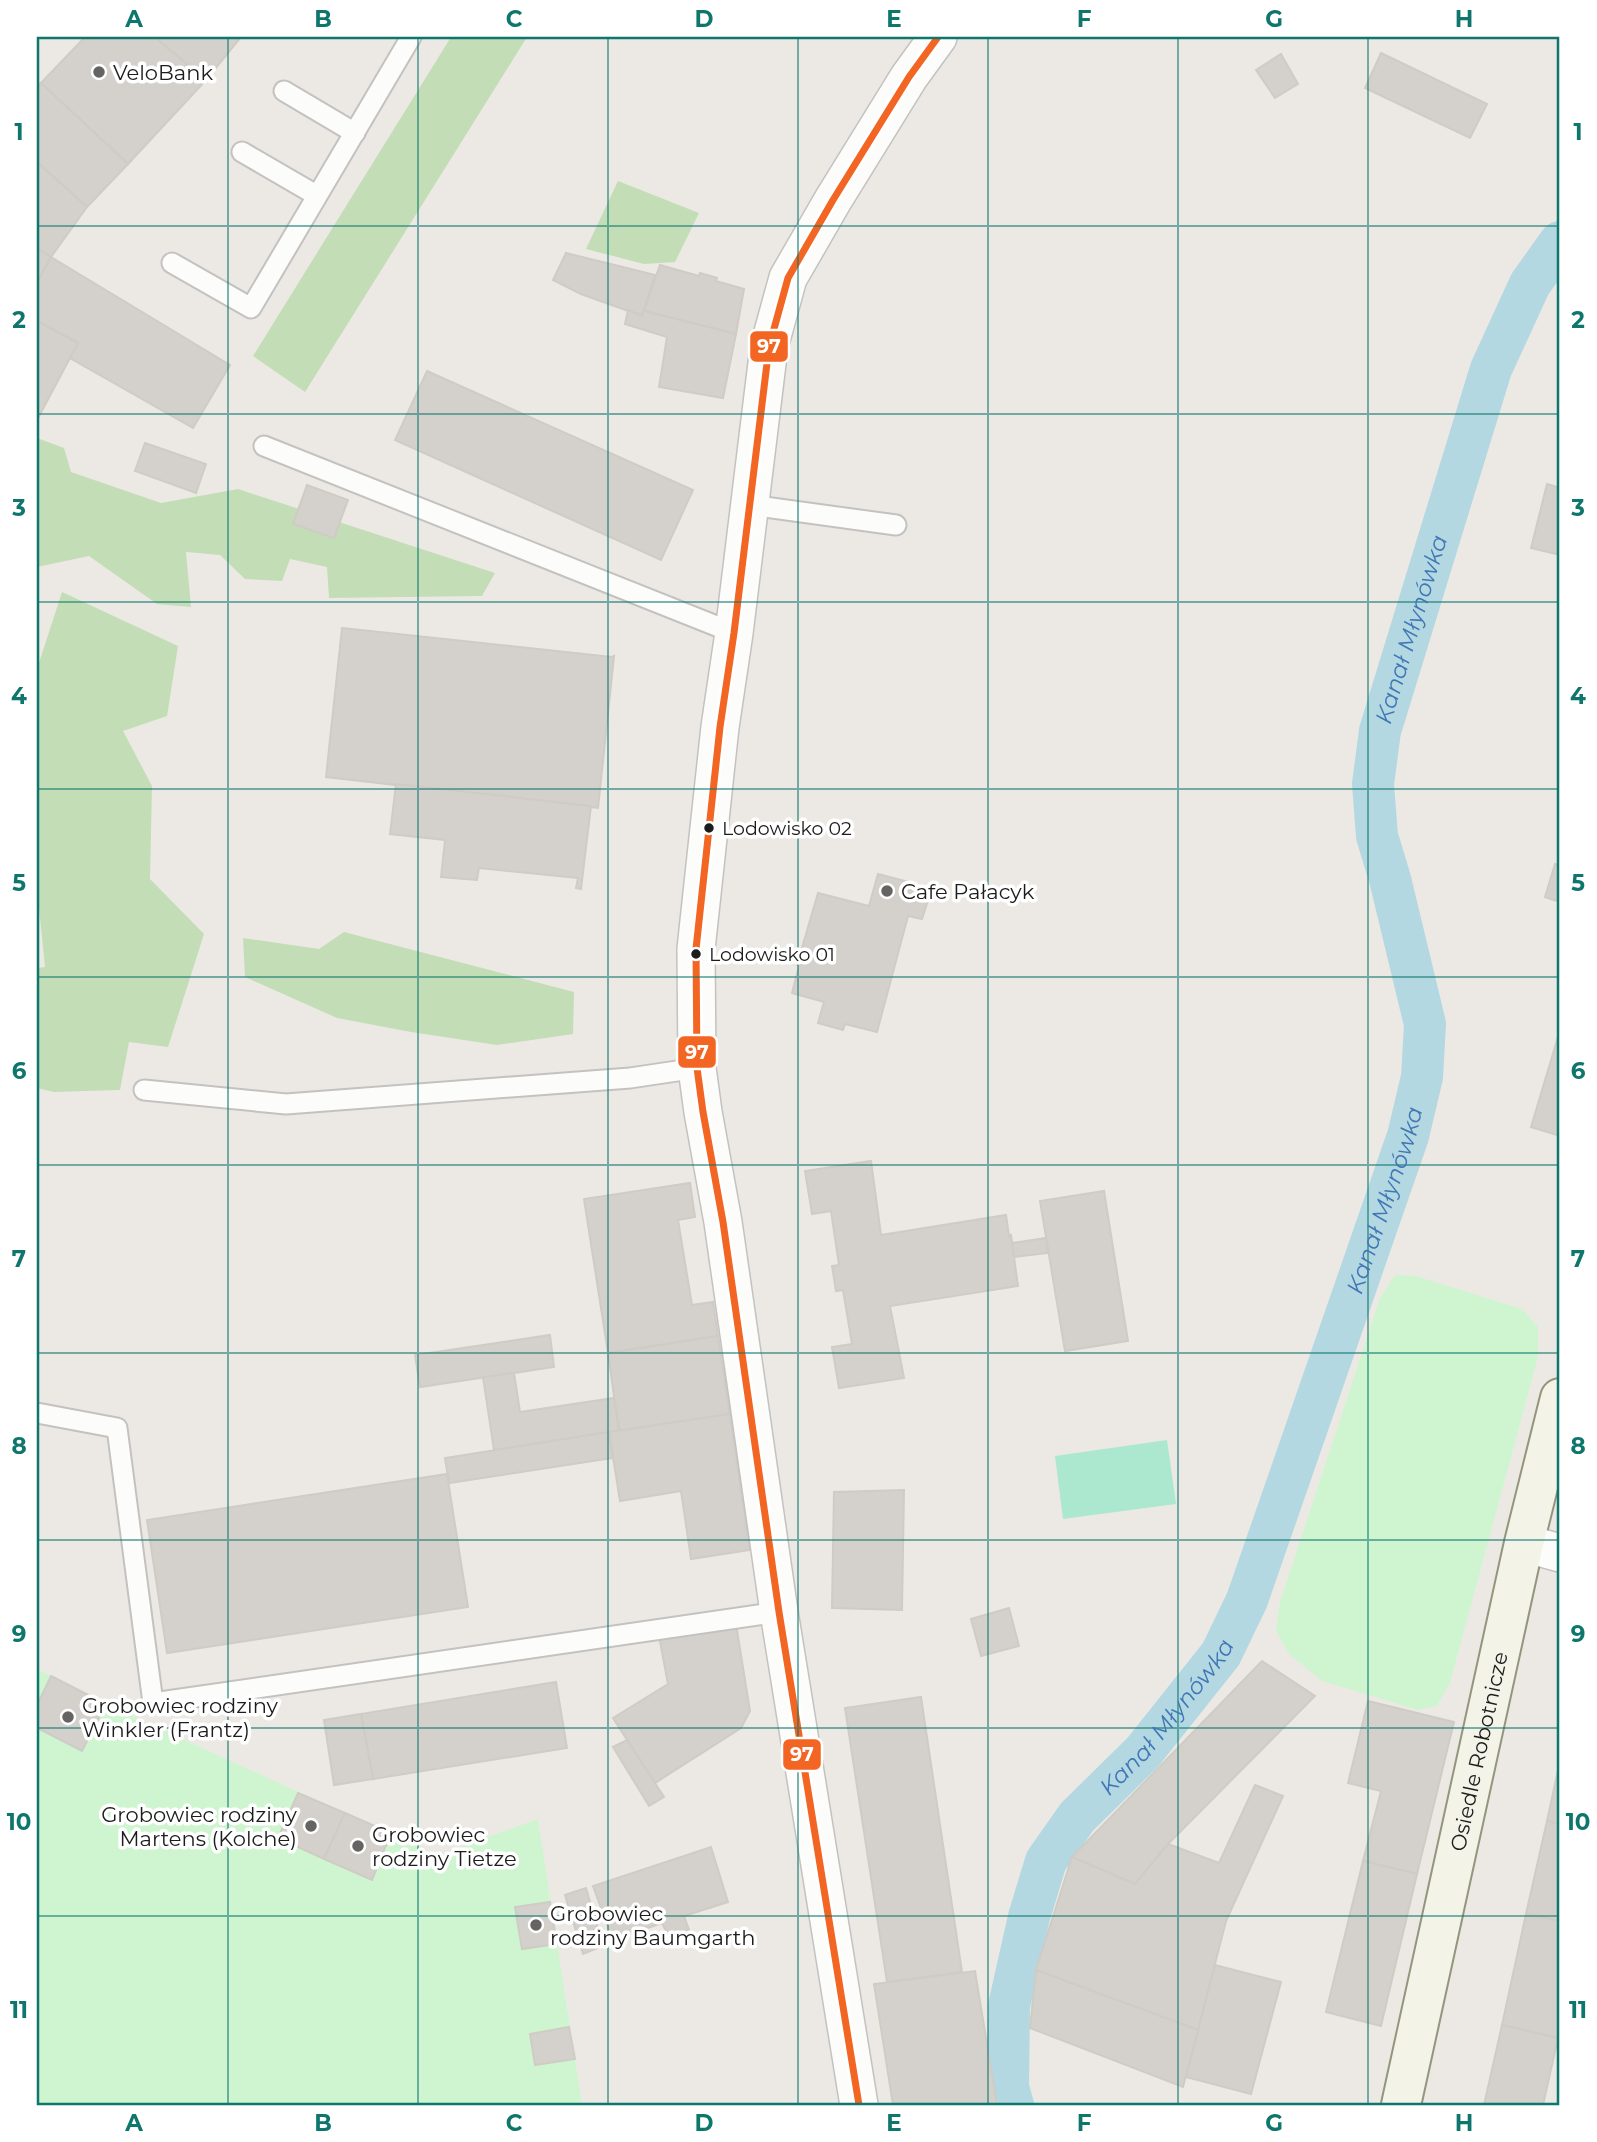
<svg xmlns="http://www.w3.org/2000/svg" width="1597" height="2142" font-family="Montserrat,sans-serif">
	<rect width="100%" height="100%" fill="#ece9e4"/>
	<g fill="#c3ddb6">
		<path d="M 451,37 L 527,37 L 305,392 L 253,356 Z"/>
		<path d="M 618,181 L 699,213 L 675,262 L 644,264 L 586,249 Z"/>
		<path d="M 37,438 L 64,448 L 71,472 L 161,503 L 238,489 L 495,573 L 482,596 L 329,598 L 327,567 L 290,559 L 282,581 L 245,579 L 220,555 L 186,552 L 191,607 L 157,604 L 89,556 L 37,567 Z"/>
		<path d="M 62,592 L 178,646 L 167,716 L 123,731 L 152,786 L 150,879 L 204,934 L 168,1047 L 129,1042 L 120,1090 L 54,1092 L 37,1088 L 37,968 L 45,967 L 39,908 L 37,908 L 37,669 Z"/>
		<path d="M 344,932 L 574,992 L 573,1034 L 497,1045 L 411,1032 L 337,1018 L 245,977 L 243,938 L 319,949 Z"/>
	</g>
	<g fill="#cff5d0">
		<path d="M 1395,1275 L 1416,1276 L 1522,1309 L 1538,1327 L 1538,1357 L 1450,1683 L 1437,1706 L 1418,1710 L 1322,1681 L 1289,1654 L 1276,1631 L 1280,1602 L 1380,1298 Z"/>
		<path d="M 37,1669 L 106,1704 L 437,1855 L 538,1819 L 582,2105 L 37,2105 Z"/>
	</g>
	<path fill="#abe8cf" d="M 1167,1440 L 1176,1504 L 1063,1519 L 1055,1456 Z"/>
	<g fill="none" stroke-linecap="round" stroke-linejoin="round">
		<path stroke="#b4d8e2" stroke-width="42" id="s1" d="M 1013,2105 L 1008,2087 L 1009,2006 L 1029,1917 L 1046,1861 L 1077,1817 L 1143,1752 L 1221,1654 L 1247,1600 L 1408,1136 L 1422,1077 L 1425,1024 L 1390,879 L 1377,836 L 1373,784 L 1380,731 L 1491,369 L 1530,284 L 1560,242"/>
	</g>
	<g fill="#d4d1cc" stroke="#cfcbc5" stroke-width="2">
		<path d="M 85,37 L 155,37 L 206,80 L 128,164 L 41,83 Z"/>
		<path d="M 155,37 L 241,37 L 206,80 Z"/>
		<path d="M 1381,53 L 1487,104 L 1470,138 L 1365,88 Z"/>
		<path d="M 1281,54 L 1298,84 L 1275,98 L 1256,70 Z"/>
		<path d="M 41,83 L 128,164 L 87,207 L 37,162 L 37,87 Z"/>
		<path d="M 37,162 L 87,207 L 51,257 L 37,248 Z"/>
		<path d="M 37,248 L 51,257 L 37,283 Z"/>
		<path d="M 566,253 L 655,275 L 642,316 L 581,294 L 553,280 Z"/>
		<path d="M 51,257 L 230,365 L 193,428 L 70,358 L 78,343 L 37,321 L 37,283 Z"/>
		<path d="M 660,265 L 699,276 L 700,273 L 717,278 L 716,281 L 744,289 L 736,334 L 644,311 Z"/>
		<path d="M 628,310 L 642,316 L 644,311 L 736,334 L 723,398 L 659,387 L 667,337 L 625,324 Z"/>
		<path d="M 37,321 L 78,343 L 37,420 Z"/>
		<path d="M 427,371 L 693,490 L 661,560 L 395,440 Z"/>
		<path d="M 145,443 L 206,464 L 196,493 L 135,471 Z"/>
		<path d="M 1547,484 L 1560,488 L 1560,555 L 1531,548 Z"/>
		<path d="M 307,485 L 348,500 L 334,538 L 293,524 Z"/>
		<path d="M 342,628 L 612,657 L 614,656 L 598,808 L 326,777 Z"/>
		<path d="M 396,784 L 591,806 L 581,889 L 576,888 L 578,878 L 479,868 L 477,880 L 441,877 L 445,840 L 390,834 Z"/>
		<path d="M 1555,864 L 1560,865 L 1560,902 L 1545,897 Z"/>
		<path d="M 878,874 L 916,884 L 915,890 L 930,894 L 922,919 L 908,916 L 877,1032 L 845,1024 L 843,1030 L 818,1023 L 824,1002 L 792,993 L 799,966 L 797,965 L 818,893 L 869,906 Z"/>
		<path d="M 1560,1030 L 1560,1136 L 1531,1127 Z"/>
		<path d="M 871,1161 L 881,1235 L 1006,1215 L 1009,1236 L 1011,1235 L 1018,1286 L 890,1306 L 904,1378 L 839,1388 L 832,1347 L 852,1344 L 843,1290 L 836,1291 L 832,1266 L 839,1265 L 831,1211 L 812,1214 L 805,1171 Z"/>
		<path d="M 690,1183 L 695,1217 L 678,1220 L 692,1305 L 713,1302 L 718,1336 L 608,1353 L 584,1199 Z"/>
		<path d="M 1104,1191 L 1128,1341 L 1065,1351 L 1040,1201 Z"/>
		<path d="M 1046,1238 L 1048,1253 L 1014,1257 L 1012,1243 Z"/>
		<path d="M 550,1335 L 554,1367 L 420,1387 L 415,1355 Z"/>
		<path d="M 718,1336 L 730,1414 L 619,1431 L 608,1353 Z"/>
		<path d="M 514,1373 L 520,1412 L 614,1398 L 619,1431 L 494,1450 L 483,1377 Z"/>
		<path d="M 730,1414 L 750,1550 L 691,1559 L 681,1491 L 620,1501 L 609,1432 Z"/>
		<path d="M 609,1432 L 613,1458 L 449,1483 L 445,1458 Z"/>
		<path d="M 447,1474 L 468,1607 L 167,1653 L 147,1520 Z"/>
		<path d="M 904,1490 L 902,1610 L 832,1608 L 834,1492 Z"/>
		<path d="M 1009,1608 L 1019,1646 L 981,1656 L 971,1619 Z"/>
		<path d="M 736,1624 L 750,1711 L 741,1728 L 655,1783 L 613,1718 L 668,1684 L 659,1636 Z"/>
		<path d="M 1262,1661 L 1315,1696 L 1168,1844 L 1135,1884 L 1072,1857 Z"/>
		<path d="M 51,1676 L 106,1704 L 82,1751 L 37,1728 L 37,1705 Z"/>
		<path d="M 556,1682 L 567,1748 L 373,1779 L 361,1714 Z"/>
		<path d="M 921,1697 L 962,1972 L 887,1982 L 845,1708 Z"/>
		<path d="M 1368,1701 L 1454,1722 L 1417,1874 L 1363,1861 L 1381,1791 L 1348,1783 Z"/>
		<path d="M 361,1714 L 373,1779 L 334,1785 L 324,1720 Z"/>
		<path d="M 627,1740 L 664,1797 L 649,1806 L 613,1747 Z"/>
		<path d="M 1560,1761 L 1560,1824 L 1547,1821 Z"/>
		<path d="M 1255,1785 L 1283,1796 L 1226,1921 L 1198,2030 L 1036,1970 L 1072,1857 L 1135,1884 L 1168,1844 L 1219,1863 Z"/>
		<path d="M 298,1793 L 345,1813 L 324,1859 L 278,1838 Z"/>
		<path d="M 345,1813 L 391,1833 L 372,1880 L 324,1859 Z"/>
		<path d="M 1547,1821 L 1560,1824 L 1560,1921 L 1526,1914 Z"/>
		<path d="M 711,1847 L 728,1902 L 684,1916 L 689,1930 L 669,1937 L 662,1923 L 613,1940 L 593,1886 Z"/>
		<path d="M 1363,1861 L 1417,1874 L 1381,2026 L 1326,2012 Z"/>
		<path d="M 586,1888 L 603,1946 L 583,1954 L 565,1895 Z"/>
		<path d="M 550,1902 L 557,1944 L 522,1949 L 515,1907 Z"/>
		<path d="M 1526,1914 L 1560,1921 L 1560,2028 L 1558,2038 L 1502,2025 Z"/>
		<path d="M 1215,1965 L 1281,1982 L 1251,2094 L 1186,2077 Z"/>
		<path d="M 1036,1970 L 1198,2030 L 1183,2087 L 1030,2028 Z"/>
		<path d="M 975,1971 L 997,2105 L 893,2105 L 874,1984 Z"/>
		<path d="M 1502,2025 L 1558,2038 L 1543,2105 L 1484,2105 Z"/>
		<path d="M 569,2027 L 575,2059 L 535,2065 L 530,2034 Z"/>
	</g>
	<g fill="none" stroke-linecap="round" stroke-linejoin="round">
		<defs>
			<g id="lane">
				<path d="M 284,91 L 355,133"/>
				<path d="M 242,152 L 316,195"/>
				<path d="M 172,263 L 251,308 L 411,37"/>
				<path d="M 264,446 L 734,633"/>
				<path d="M 750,505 L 896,525"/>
				<path d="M 144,1090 L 286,1104 L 630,1078 L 697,1068"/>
				<path d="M 37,1413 L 117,1428 L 153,1703 L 779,1612"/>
			</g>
			<g id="street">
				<path d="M 1524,1543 L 1560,1553"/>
				<path d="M 859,2105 L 779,1612 L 723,1222 L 703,1112 L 697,1068 L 696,949 L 720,727 L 734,633 L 769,347 L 788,278 L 833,200 L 909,77 L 938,37"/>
			</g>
			<g id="secondary">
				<path id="s2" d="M 1401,2105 L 1524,1543 L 1560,1398"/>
			</g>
		</defs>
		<use href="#lane" stroke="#c4c2c0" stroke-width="23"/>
		<use href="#street" stroke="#c4c2c0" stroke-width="40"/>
		<use href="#secondary" stroke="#93957c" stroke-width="42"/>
		<use href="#lane" stroke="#fcfcfb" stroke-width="19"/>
		<use href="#street" stroke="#fcfcfb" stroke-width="37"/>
		<use href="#secondary" stroke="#f3f3e8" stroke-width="38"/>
		<defs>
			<path id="bus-1" d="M 859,2105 L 779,1612 L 723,1222 L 703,1112 L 697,1068 L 696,949 L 720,727 L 734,633 L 769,347 L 788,278 L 833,200 L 909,77 L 938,37"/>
		</defs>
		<use href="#bus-1" stroke="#fff" stroke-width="12"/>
		<use href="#bus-1" stroke="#f26522" stroke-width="7"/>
	</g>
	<path fill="none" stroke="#0f766e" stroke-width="2" stroke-opacity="0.55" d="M 228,37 L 228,2105M 418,37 L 418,2105M 608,37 L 608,2105M 798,37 L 798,2105M 988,37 L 988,2105M 1178,37 L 1178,2105M 1368,37 L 1368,2105M 37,226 L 1560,226M 37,414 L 1560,414M 37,602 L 1560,602M 37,789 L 1560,789M 37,977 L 1560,977M 37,1165 L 1560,1165M 37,1353 L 1560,1353M 37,1540 L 1560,1540M 37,1728 L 1560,1728M 37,1916 L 1560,1916"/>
	<g fill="#656462" stroke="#fff" stroke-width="2.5">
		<circle cx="99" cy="72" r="7"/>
		<circle cx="887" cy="891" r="7"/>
		<circle cx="68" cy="1717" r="7"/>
		<circle cx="311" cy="1826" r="7"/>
		<circle cx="358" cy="1846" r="7"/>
		<circle cx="536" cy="1925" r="7"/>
	</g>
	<g fill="#1c1c1c" stroke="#fff" stroke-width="2.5">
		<circle cx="709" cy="828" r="6"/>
		<circle cx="696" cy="954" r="6"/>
	</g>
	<g text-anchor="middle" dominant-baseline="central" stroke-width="7" stroke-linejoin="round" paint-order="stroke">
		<g font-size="19" fill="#1c1c1c" stroke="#fff" text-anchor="start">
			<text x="722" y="828">Lodowisko 02</text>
			<text x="709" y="954">Lodowisko 01</text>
		</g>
		<g font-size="21" fill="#1c1c1c" stroke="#fff" text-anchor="start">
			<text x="113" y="72">VeloBank</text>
			<text x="901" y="891">Cafe Pałacyk</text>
			<text x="82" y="1705">Grobowiec rodziny<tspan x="82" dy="24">Winkler (Frantz)</tspan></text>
			<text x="297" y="1814" text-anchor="end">Grobowiec rodziny<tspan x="297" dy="24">Martens (Kolche)</tspan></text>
			<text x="372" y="1834">Grobowiec<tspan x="372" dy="24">rodziny Tietze</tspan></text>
			<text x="550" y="1913">Grobowiec<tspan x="550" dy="24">rodziny Baumgarth</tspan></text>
		</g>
		<g font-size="21" fill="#1c1c1c" stroke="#fff">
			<text stroke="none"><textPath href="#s2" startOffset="362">Osiedle Robotnicze</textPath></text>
		</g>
		<g font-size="23" font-style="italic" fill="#4077b5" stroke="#fff">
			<text stroke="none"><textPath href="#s1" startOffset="1592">Kanał Młynówka</textPath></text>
			<text stroke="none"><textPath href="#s1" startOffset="1004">Kanał Młynówka</textPath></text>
			<text stroke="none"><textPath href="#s1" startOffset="438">Kanał Młynówka</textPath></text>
		</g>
	</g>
	<g stroke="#fff" stroke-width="2.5">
		<rect x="749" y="330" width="40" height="33" rx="7" fill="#f26522"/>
		<rect x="677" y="1035" width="40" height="34" rx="7" fill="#f26522"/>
		<rect x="782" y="1738" width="40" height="33" rx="7" fill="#f26522"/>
	</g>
	<g font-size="19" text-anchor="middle" font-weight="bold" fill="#fff">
		<text x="769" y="353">97</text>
		<text x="697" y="1059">97</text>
		<text x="802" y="1761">97</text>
	</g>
	<rect width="1597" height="2142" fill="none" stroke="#ffffff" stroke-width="77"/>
	<rect x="38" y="38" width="1520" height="2066" fill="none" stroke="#0f766e" stroke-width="2.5"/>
	<g font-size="23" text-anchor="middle" font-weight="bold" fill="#0f766e">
		<text x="134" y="27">A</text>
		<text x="323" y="27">B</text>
		<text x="514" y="27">C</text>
		<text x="704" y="27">D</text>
		<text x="894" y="27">E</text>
		<text x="1084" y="27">F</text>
		<text x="1274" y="27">G</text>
		<text x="1464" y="27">H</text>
		<text x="19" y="140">1</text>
		<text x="1578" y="140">1</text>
		<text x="19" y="328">2</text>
		<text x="1578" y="328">2</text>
		<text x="19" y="516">3</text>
		<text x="1578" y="516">3</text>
		<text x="19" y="704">4</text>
		<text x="1578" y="704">4</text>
		<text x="19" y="891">5</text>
		<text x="1578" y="891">5</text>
		<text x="19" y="1079">6</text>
		<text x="1578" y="1079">6</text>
		<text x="19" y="1267">7</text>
		<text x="1578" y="1267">7</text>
		<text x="19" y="1454">8</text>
		<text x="1578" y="1454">8</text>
		<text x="19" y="1642">9</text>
		<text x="1578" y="1642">9</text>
		<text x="19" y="1830">10</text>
		<text x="1578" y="1830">10</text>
		<text x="19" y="2018">11</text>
		<text x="1578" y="2018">11</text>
		<text x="134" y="2131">A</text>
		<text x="323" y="2131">B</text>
		<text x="514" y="2131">C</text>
		<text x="704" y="2131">D</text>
		<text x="894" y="2131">E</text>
		<text x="1084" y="2131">F</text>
		<text x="1274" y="2131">G</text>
		<text x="1464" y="2131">H</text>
	</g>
</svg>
